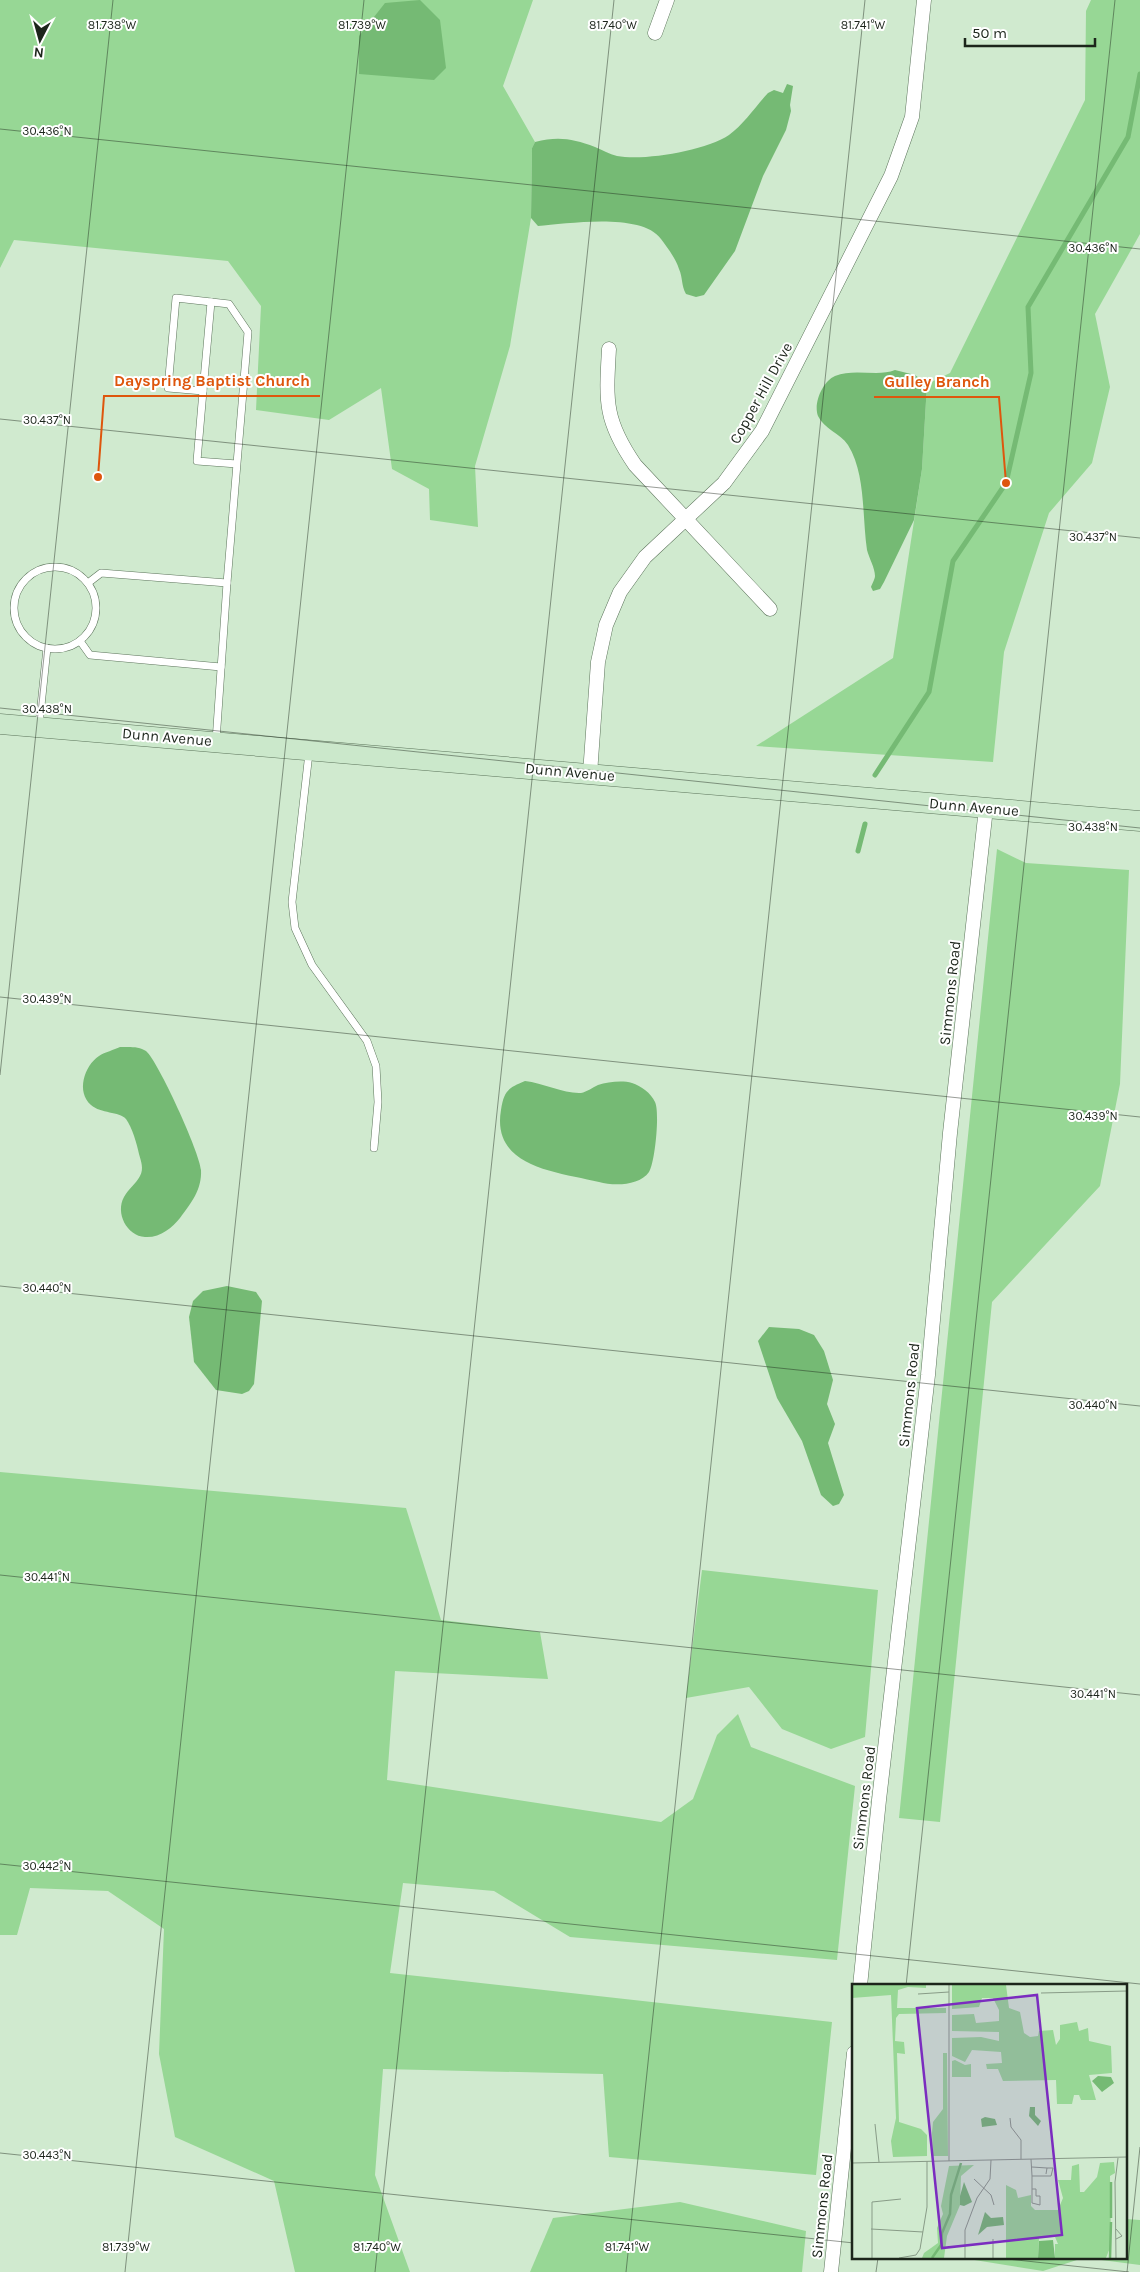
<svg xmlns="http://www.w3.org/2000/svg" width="1140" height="2272" font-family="Karla,sans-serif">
	<rect width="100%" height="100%" fill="#d0eacf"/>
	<g fill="#97d795">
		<path d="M 0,0 L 533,0 L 503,86 L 535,142 L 532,148 L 531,218 L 510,346 L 475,466 L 478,527 L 430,520 L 429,489 L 392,469 L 381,388 L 329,420 L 256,410 L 261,306 L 228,261 L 14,240 L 0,268 Z"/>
		<path d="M 1091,0 L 1140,0 L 1140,234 L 1095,314 L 1110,387 L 1092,463 L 1049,513 L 1004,652 L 993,762 L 756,746 L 893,658 L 922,469 L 927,384 L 950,373 L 1085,100 L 1086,11 Z"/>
		<path d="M 997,849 L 1026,863 L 1129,870 L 1120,1084 L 1100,1186 L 992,1302 L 940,1822 L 899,1818 Z"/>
		<path d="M 0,1472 L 406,1508 L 441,1620 L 540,1632 L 548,1679 L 395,1671 L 387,1780 L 661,1822 L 693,1799 L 717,1735 L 738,1714 L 751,1747 L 855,1786 L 837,1960 L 570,1937 L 494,1891 L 403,1883 L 390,1973 L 832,2022 L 816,2175 L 609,2157 L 603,2074 L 383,2069 L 375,2175 L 410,2272 L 295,2272 L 274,2181 L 175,2137 L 159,2054 L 164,1929 L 108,1891 L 30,1888 L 17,1935 L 0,1935 Z"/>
		<path d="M 702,1570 L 878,1590 L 865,1737 L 831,1749 L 782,1729 L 749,1687 L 686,1698 Z"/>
		<path d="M 680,2202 L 806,2231 L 802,2272 L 530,2272 L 553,2218 Z"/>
		<path d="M 1126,2219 L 1140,2220 L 1140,2265 L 1086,2258 L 1126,2258 Z"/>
		<path d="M 962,2258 L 1083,2258 L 1043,2271 Z"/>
	</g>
	<g fill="#75ba74">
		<path d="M 420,0 L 440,20 L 446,68 L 434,80 L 359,74 L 359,36 L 385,3 Z"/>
		<path d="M 787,84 L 793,86 L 790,105 L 791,111 L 786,130 L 763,176 L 735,251 L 704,295 L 696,297 L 686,294 C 681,285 683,278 679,269 C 676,259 667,247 661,239 C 641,212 567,224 538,226 L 531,218 L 532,148 L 535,142 C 559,136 573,139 595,147 C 603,150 609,154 617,156 C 644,161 705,151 729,135 C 743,125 756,106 768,93 L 774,90 L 783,93 Z"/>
		<path d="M 895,370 L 915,375 L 927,384 L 922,469 L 914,520 L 884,582 L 880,589 L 873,591 L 871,587 C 872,584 875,579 875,576 C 875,568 869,558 867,550 C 862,517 866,474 848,445 C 840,433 824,429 818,416 C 813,403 823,381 835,376 C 854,368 878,377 895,370 Z"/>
		<path d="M 120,1047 C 129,1047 139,1046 146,1051 C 158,1061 200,1153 201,1170 C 202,1190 191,1203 180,1218 C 172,1228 160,1238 145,1237 C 127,1236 115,1213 124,1197 C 128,1189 136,1184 140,1176 C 144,1169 141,1161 139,1154 C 137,1144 132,1127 126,1119 C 119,1111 101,1114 91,1105 C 76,1092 84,1066 99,1056 C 105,1052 114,1050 120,1047 Z"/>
		<path d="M 525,1081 C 543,1083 565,1094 581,1093 C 587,1092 593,1087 598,1085 C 608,1082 622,1080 632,1083 C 641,1086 651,1093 655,1102 C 660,1112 655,1163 649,1172 C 639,1186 614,1186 599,1182 C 558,1172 491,1168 501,1110 C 504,1091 508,1088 525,1081 Z"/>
		<path d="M 227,1286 L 256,1292 L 262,1301 L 254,1384 L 249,1391 L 242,1394 L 216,1390 L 194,1362 L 189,1317 L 193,1301 L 203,1291 Z"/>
		<path d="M 769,1327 L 799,1329 L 814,1335 L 824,1351 L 833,1380 L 827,1404 L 835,1424 L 828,1443 L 844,1495 L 839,1504 L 833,1506 L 821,1495 L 802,1441 L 777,1398 L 758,1341 Z"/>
	</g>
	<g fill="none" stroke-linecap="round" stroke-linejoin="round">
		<g stroke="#75ba74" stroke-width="5">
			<path d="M 875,775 L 929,692 L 953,561 L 1006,483 L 1031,373 L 1028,307 L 1128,137 L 1140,74"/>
			<path d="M 858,851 L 865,824"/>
		</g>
		<defs>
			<g id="lane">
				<path d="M 203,391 L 211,302"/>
				<circle cx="55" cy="608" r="41"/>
				<path d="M 88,583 L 101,573 L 227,583 L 216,741"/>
				<path d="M 227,583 L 248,332 L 229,304 L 176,298 L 168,388 L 203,391 L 197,461 L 237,464"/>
				<path d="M 80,641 L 90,655 L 221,667"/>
				<path d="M 39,725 L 47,648"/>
				<path d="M 309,753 L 292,902 L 295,928 L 312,965 L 367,1041 L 376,1066 L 378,1102 L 374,1148"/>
			</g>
			<g id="street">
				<path d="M 655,33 L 667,0"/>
				<path d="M 609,349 C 606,401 604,420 635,465 L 770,609"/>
				<path d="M 590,774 L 598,662 L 606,625 L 620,592 L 645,557 L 724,483 L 762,431 L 891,176 L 912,117 L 924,0"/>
				<path d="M 860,1986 L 879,1800 L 928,1375 L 950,1133 L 986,808"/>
				<path d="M 831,2272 L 854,2053"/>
			</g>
			<path id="secondary" d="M 0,724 L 1140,821"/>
		</defs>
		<use href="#lane" stroke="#5c745b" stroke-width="8"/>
		<use href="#street" stroke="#5c745b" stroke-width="15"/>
		<use href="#secondary" stroke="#5c745b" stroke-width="21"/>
		<use href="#lane" stroke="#fff" stroke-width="7"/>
		<use href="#street" stroke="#fff" stroke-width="14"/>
		<use href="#secondary" stroke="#cbe8cb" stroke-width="20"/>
	</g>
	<path fill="none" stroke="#1c251b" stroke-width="1" stroke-opacity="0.45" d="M 0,129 L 1140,249M 0,419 L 1140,538M 0,708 L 1140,828M 0,997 L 1140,1117M 0,1075 L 113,0M 0,1286 L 1140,1406M 0,1575 L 1140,1695M 0,1864 L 1140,1984M 906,1986 L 1115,0M 0,2153 L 854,2243M 998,2258 L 1129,2272M 125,2272 L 364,0M 375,2272 L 614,0M 626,2272 L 865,0M 876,2272 L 878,2258M 1127,2272 L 1140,2147"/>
	<g text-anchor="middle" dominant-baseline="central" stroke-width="4" stroke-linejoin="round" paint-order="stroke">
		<g font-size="15" fill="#1c251b" stroke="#fff">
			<text transform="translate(761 393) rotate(-61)">Copper Hill Drive</text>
			<text transform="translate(167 737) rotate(5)">Dunn Avenue</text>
			<text transform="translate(570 772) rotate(5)">Dunn Avenue</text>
			<text transform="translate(974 807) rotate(5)">Dunn Avenue</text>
			<text transform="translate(950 993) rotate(-84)">Simmons Road</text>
			<text transform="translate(909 1395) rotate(-84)">Simmons Road</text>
			<text transform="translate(864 1798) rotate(-83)">Simmons Road</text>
			<text transform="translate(822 2206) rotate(-84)">Simmons Road</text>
		</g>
	</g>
	<g transform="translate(852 1984)">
		<rect width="275" height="275" fill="#d0eacf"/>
		<path d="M 0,1 L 74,1 L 74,4 L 56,3 L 46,6 L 45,24 L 94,24 L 94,29 L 47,30 L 44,34 L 43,57 L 52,58 L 53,70 L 45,69 L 47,138 L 69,145 L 75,151 L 75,172 L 41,173 L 39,157 L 44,134 L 39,11 L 0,14 ZM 100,1 L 154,1 L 157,24 L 168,28 L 172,49 L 178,53 L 186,52 L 187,47 L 201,46 L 204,61 L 208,55 L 208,41 L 225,38 L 227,47 L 236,44 L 237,57 L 259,62 L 260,89 L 237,91 L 244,116 L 229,116 L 227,111 L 222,111 L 220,120 L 205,120 L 204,96 L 151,97 L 146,85 L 135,85 L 134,80 L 150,79 L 149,68 L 120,66 L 113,78 L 100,72 L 100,54 L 129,53 L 147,57 L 147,48 L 100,47 L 100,31 L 122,30 L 124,39 L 147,37 L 147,26 L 141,14 L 130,14 L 127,23 L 100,25 ZM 91,69 L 95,69 L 96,172 L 81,172 L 80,149 L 81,138 L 91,125 ZM 103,76 L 113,81 L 119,80 L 119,93 L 100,93 L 100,77 ZM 262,178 L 263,189 L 258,192 L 259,261 L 254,274 L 203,274 L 203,260 L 206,260 L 203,253 L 187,254 L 186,274 L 154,274 L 154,201 L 164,206 L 166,214 L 179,211 L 179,222 L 183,226 L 206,226 L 211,214 L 206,196 L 219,196 L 220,182 L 227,180 L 228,208 L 232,208 L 245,193 L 248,179 ZM 122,181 L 109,192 L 108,221 L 95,252 L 92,274 L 70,274 L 72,269 L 86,259 L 85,244 L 91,230 L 89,222 L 97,182 Z" fill="#97d795"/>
		<path d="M 246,92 L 259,93 L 262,99 L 250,108 L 240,97 ZM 178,123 L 183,123 L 183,131 L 189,137 L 186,142 L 177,132 ZM 133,133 L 143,135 L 145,141 L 130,143 L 129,135 ZM 112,198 L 120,218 L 112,222 L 108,221 L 108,212 ZM 133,228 L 139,234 L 151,233 L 152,241 L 135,243 L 126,251 ZM 201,256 L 203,274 L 186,274 L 187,257 Z" fill="#75ba74"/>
		<path fill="none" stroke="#75ba74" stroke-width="2.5" d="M 259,234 L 259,198M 80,274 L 89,261 L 90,249 L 98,230 L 99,211 L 109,179M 258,274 L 259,238"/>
		<path fill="none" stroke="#889b87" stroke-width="1" d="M 189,9 L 275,7M 66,10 L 97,8M 158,134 L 159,143 L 169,156 L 169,175M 23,140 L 27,178M 179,175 L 180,192 L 199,192 L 201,184 L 195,184 L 194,190M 97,177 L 97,1M 0,179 L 275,173M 180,183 L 195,184M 180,192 L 180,219 L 188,221 L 188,212 L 184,212 L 184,205 L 180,205M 122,195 L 139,211 L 142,221M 19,245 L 71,248M 141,255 L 141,274M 264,255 L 270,252 L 264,245M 20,274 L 20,218 L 49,215M 47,274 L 64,271 L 68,265 L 75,223 L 75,177M 113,274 L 113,246 L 125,214 L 138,195 L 139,176M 264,274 L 263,198 L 266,174"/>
		<path fill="#7b2cbf" fill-opacity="0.15" stroke="#7b2cbf" stroke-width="2.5" d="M 185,11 L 210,251 L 90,264 L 65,24 Z"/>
		<rect width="275" height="275" fill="none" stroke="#1c251b" stroke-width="2.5"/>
	</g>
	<g font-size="12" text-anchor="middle" fill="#1c251b" stroke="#fff" stroke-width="4" stroke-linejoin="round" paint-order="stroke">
		<text x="112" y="29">81.738°W</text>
		<text x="362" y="29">81.739°W</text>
		<text x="613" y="29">81.740°W</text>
		<text x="863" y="29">81.741°W</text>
		<text x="47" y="135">30.436°N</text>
		<text x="1093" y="252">30.436°N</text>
		<text x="47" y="424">30.437°N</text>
		<text x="1093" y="541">30.437°N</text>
		<text x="47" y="713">30.438°N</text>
		<text x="1093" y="831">30.438°N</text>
		<text x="47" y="1003">30.439°N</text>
		<text x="1093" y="1120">30.439°N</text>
		<text x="47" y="1292">30.440°N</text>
		<text x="1093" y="1409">30.440°N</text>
		<text x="47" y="1581">30.441°N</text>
		<text x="1093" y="1698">30.441°N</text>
		<text x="47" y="1870">30.442°N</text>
		<text x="47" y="2159">30.443°N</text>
		<text x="126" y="2251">81.739°W</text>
		<text x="377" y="2251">81.740°W</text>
		<text x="627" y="2251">81.741°W</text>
	</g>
	<path fill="none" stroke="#de560d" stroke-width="2" d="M98 477L104 396H320M1006 483L999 397H874"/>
	<g fill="#de560d" stroke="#fff" stroke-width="2">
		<circle cx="98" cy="477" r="5"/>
		<circle cx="1006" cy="483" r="5"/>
	</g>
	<g font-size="16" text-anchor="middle" font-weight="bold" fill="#de560d" stroke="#fff" stroke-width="4" stroke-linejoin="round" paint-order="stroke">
		<text x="212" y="386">Dayspring Baptist Church</text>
		<text x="937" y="387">Gulley Branch</text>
	</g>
	<g transform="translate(40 40) rotate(186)" stroke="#ffffff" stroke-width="4" paint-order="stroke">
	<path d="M0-4L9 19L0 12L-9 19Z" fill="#1c251b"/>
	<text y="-8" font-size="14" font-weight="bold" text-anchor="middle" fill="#1c251b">N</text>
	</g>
	<path d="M965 38v8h130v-8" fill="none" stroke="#1c251b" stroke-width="2.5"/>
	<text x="972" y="38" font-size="15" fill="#1c251b" stroke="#ffffff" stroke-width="4" paint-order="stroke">50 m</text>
</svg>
